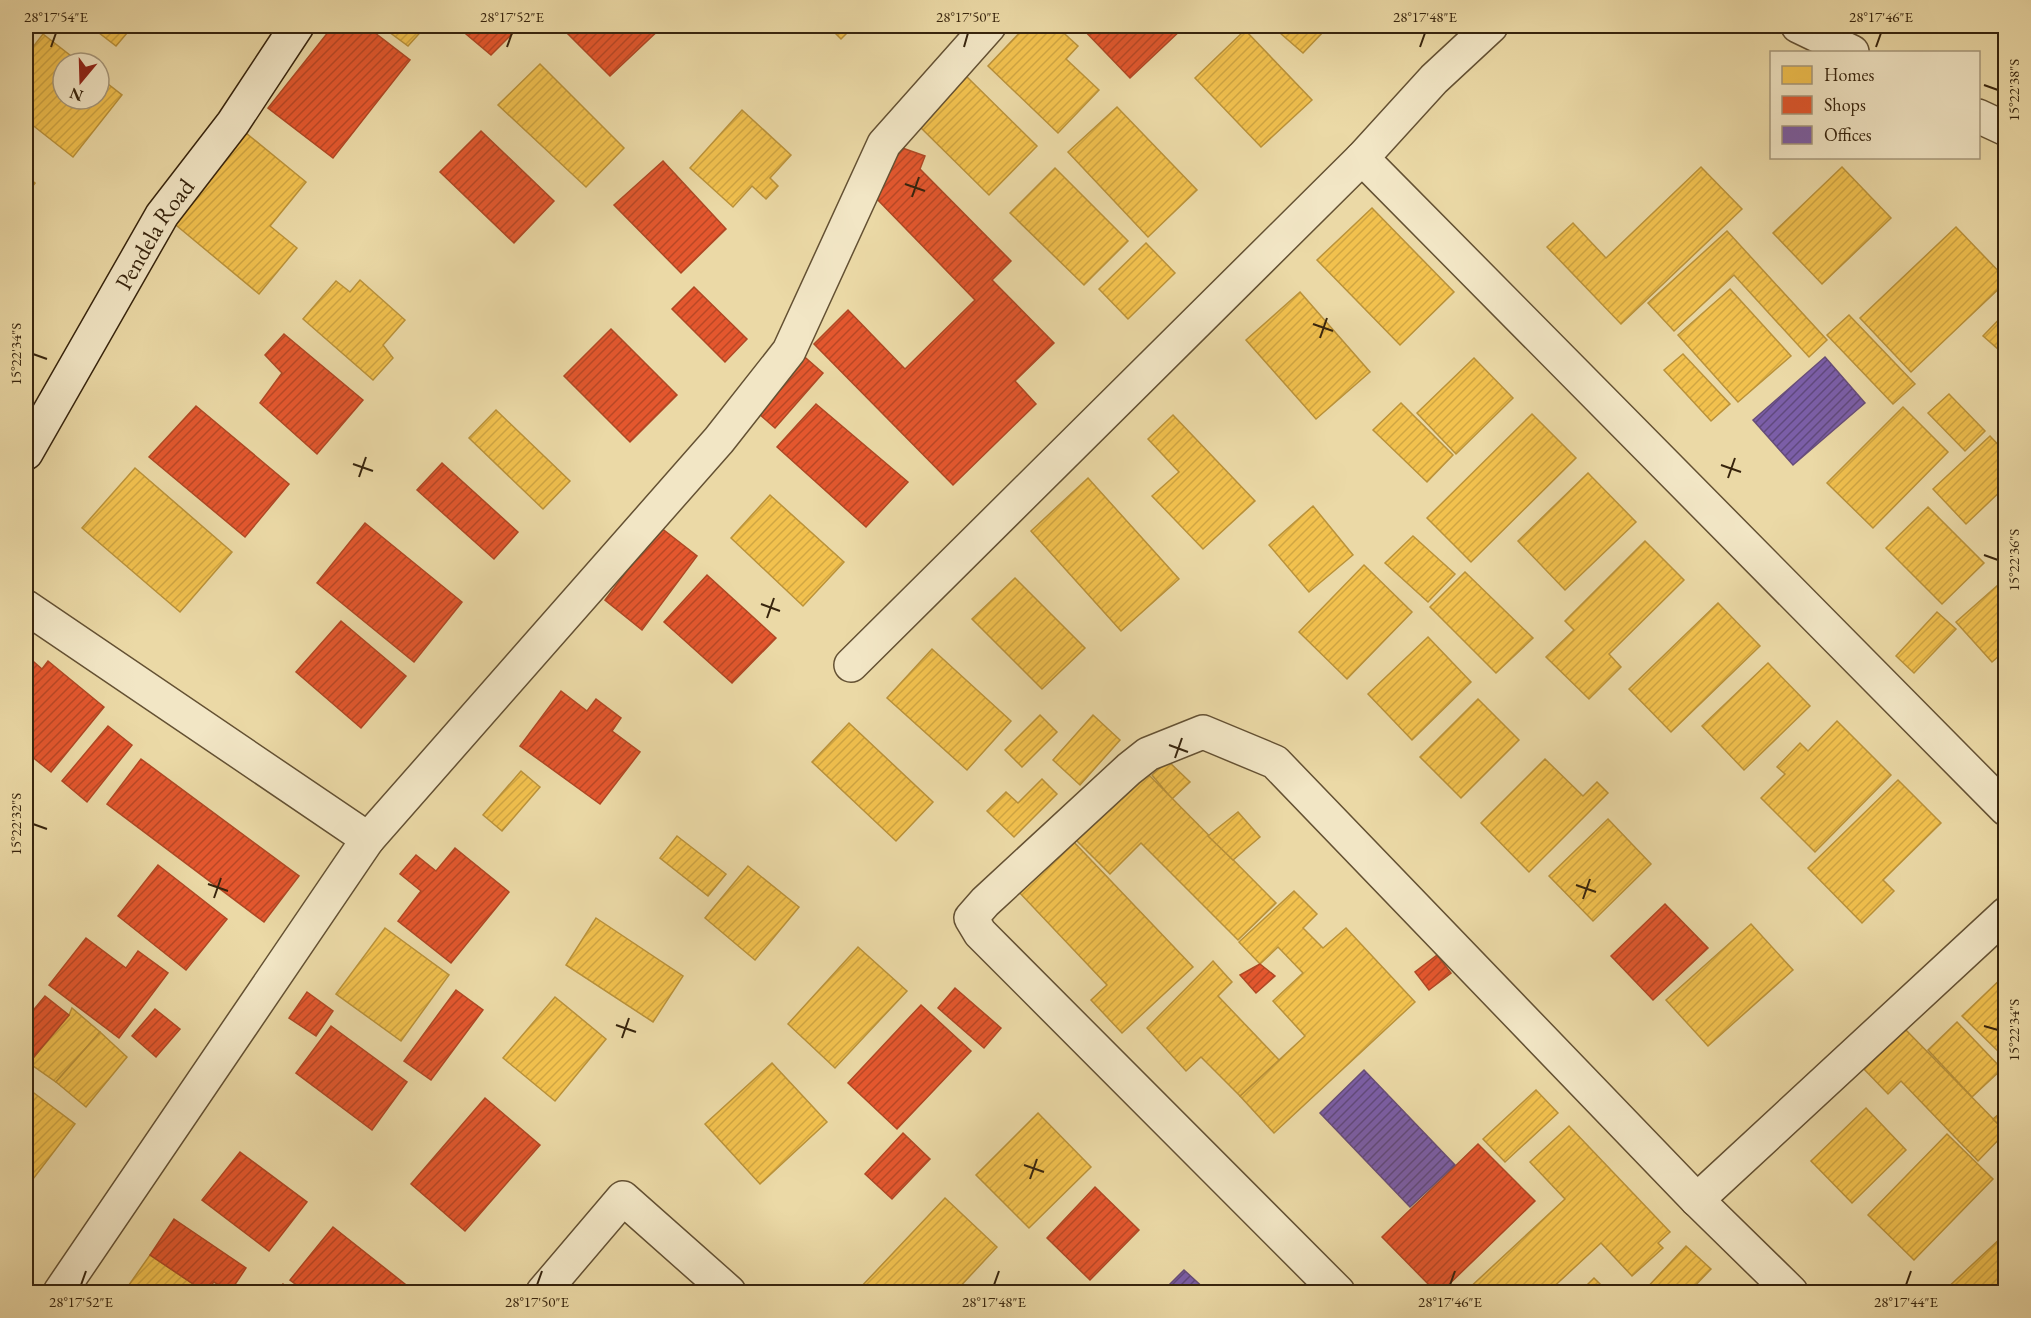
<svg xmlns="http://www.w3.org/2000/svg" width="2031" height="1318" font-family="'EB Garamond',serif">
	<defs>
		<pattern id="homes-hatch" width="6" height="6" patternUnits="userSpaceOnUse" patternTransform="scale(1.5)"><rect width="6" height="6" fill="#f2c14e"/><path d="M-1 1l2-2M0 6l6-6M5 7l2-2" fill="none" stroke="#d0a643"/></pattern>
		<pattern id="shops-hatch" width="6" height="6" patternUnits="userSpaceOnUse" patternTransform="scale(1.5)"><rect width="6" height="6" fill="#e4572e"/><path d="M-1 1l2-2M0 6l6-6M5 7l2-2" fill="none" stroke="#ba4826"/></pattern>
		<pattern id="offices-hatch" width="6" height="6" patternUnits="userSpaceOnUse" patternTransform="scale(1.5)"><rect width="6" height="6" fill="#7b5ea7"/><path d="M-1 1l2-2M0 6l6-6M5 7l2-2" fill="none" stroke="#60497e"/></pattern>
	</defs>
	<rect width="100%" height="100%" fill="#ebd9a6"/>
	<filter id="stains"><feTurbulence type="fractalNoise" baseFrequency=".00333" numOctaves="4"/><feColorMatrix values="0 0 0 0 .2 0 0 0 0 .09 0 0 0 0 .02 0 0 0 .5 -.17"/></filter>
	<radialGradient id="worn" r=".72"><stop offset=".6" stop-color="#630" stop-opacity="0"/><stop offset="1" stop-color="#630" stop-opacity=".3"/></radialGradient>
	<g fill="url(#homes-hatch)" stroke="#ba923a" stroke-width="1.5">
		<path d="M 90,26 L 133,26 L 116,46 Z"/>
		<path d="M 381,26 L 426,26 L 408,46 Z"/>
		<path d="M 828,26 L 854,26 L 841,39 Z"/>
		<path d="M 1026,26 L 1056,26 L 1078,46 L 1066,59 L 1099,90 L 1058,133 L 988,66 Z"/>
		<path d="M 1272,26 L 1318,26 L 1324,31 L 1303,53 Z"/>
		<path d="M 1245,30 L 1312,100 L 1261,147 L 1195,78 Z"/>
		<path d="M 43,34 L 80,63 L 63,63 L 63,99 L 99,99 L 99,77 L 122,95 L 73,157 L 26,120 L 26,56 Z"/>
		<path d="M 540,64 L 624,148 L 586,187 L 498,105 Z"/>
		<path d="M 965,75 L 1037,146 L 989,195 L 916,123 Z"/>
		<path d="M 1117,107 L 1197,190 L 1148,237 L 1068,152 Z"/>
		<path d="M 742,110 L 791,155 L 770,178 L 778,186 L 766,199 L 752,186 L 733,207 L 690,168 Z"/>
		<path d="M 246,133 L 306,182 L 270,226 L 297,248 L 259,294 L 171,221 Z"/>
		<path d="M 1701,167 L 1742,209 L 1621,324 L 1547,247 L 1573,223 L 1606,258 Z"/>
		<path d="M 1842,167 L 1891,218 L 1822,284 L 1773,233 Z"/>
		<path d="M 1055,168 L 1128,241 L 1084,285 L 1010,213 Z"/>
		<path d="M 26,175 L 35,183 L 26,195 Z"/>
		<path d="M 1372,208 L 1454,292 L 1400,345 L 1317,260 Z"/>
		<path d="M 1956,227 L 2006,279 L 2006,282 L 1911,372 L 1860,318 Z"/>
		<path d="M 1727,231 L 1827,340 L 1809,357 L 1734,275 L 1674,331 L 1648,303 Z"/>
		<path d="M 1146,243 L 1175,273 L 1128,319 L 1099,289 Z"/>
		<path d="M 360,280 L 405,320 L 383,345 L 393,358 L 373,380 L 303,319 L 336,281 L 350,292 Z"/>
		<path d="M 1730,289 L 1791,356 L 1738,402 L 1678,335 Z"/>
		<path d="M 1300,292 L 1370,372 L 1316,419 L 1246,340 Z"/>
		<path d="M 2006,312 L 2006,356 L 1983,336 Z"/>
		<path d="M 1849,315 L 1915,384 L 1893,404 L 1827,335 Z"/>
		<path d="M 1683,354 L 1730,404 L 1711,421 L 1664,370 Z"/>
		<path d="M 1474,358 L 1513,398 L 1456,454 L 1417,413 Z"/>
		<path d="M 1949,394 L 1985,431 L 1965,451 L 1928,413 Z"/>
		<path d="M 1401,403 L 1453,455 L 1427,482 L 1373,430 Z"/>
		<path d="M 1903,407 L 1948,452 L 1873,528 L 1827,483 Z"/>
		<path d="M 496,410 L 570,481 L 543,509 L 469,438 Z"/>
		<path d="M 1532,414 L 1576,458 L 1471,562 L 1427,518 Z"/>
		<path d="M 1173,415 L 1255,501 L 1203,549 L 1152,496 L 1179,472 L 1148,439 Z"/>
		<path d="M 1990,436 L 2006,453 L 2006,486 L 1966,524 L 1933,489 Z"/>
		<path d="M 135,468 L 232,552 L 180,612 L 82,528 Z"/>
		<path d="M 1588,473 L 1636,522 L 1565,590 L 1518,541 Z"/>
		<path d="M 1088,478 L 1179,579 L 1121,631 L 1031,531 Z"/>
		<path d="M 770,495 L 844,562 L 803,606 L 731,538 Z"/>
		<path d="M 1313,506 L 1353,555 L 1309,592 L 1269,545 Z"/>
		<path d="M 1928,507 L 1984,563 L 1942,604 L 1886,548 Z"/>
		<path d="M 1413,536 L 1455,574 L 1428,602 L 1385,563 Z"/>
		<path d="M 1645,541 L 1684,580 L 1609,654 L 1621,667 L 1589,699 L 1546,657 L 1574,630 L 1565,621 Z"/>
		<path d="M 1364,565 L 1412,612 L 1347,679 L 1299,632 Z"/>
		<path d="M 1465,572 L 1533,638 L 1496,673 L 1430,607 Z"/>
		<path d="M 1015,578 L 1085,648 L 1042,689 L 972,619 Z"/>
		<path d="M 2006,578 L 2006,650 L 1992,662 L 1956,622 Z"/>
		<path d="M 1718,603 L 1760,646 L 1671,732 L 1629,689 Z"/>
		<path d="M 1937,612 L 1956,629 L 1914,673 L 1896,656 Z"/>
		<path d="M 1428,637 L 1471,682 L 1412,740 L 1368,694 Z"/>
		<path d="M 932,649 L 1011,721 L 967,770 L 887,698 Z"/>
		<path d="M 1768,663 L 1810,706 L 1744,770 L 1702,726 Z"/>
		<path d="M 1478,699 L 1519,740 L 1461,798 L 1420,757 Z"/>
		<path d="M 1040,715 L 1057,732 L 1022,767 L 1005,750 Z"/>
		<path d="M 1093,715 L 1120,740 L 1080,785 L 1053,760 Z"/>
		<path d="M 1837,721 L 1891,775 L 1815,852 L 1761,798 L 1785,774 L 1777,767 L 1800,743 L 1808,751 Z"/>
		<path d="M 849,723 L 933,802 L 896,841 L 812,762 Z"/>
		<path d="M 1545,759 L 1583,796 L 1597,782 L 1608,793 L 1529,872 L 1481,823 Z"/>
		<path d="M 1168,761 L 1190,782 L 1172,799 L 1152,775 Z"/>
		<path d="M 521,771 L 540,787 L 502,831 L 483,815 Z"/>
		<path d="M 1145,771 L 1276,903 L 1238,940 L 1141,843 L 1110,874 L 1076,840 Z"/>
		<path d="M 1042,779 L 1057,794 L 1014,837 L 987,811 L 1006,792 L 1018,803 Z"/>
		<path d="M 1898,780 L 1941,823 L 1883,880 L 1894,891 L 1862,923 L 1808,868 Z"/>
		<path d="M 1238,812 L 1260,837 L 1233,860 L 1208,836 Z"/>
		<path d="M 1608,819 L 1651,864 L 1593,921 L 1549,876 Z"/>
		<path d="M 677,836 L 726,874 L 708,896 L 660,858 Z"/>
		<path d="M 1070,838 L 1193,967 L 1122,1033 L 1091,1000 L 1107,985 L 1016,889 Z"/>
		<path d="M 748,866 L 799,907 L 755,960 L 705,918 Z"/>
		<path d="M 1294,891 L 1317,914 L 1303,928 L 1323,948 L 1346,928 L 1415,1002 L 1274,1133 L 1240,1096 L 1305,1036 L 1273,1001 L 1303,973 L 1278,947 L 1260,964 L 1239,942 Z"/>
		<path d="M 596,918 L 683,976 L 653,1022 L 566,965 Z"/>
		<path d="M 1751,924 L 1793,970 L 1708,1046 L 1666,1000 Z"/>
		<path d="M 385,928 L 449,975 L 401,1041 L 336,994 Z"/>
		<path d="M 858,947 L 907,991 L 835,1068 L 788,1024 Z"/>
		<path d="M 1213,961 L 1232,982 L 1218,996 L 1279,1060 L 1240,1096 L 1201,1057 L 1186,1071 L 1147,1028 Z"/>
		<path d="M 2006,974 L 2006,1059 L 1962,1016 Z"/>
		<path d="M 555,997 L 606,1039 L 555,1101 L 503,1058 Z"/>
		<path d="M 72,1008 L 100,1032 L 56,1082 L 29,1063 L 69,1015 Z"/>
		<path d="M 1957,1022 L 2002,1069 L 1972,1097 L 1928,1050 Z"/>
		<path d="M 1903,1027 L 2006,1132 L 1978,1161 L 1901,1081 L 1888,1094 L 1861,1066 Z"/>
		<path d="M 100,1032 L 127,1057 L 86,1107 L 56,1082 Z"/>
		<path d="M 772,1063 L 827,1122 L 760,1184 L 705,1124 Z"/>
		<path d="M 26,1087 L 75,1124 L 30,1183 L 26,1180 Z"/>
		<path d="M 1536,1090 L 1558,1113 L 1505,1162 L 1483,1139 Z"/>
		<path d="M 1866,1108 L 1906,1150 L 1852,1203 L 1811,1161 Z"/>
		<path d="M 2006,1108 L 2006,1132 L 1993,1119 Z"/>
		<path d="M 1038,1113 L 1091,1167 L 1029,1228 L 976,1175 Z"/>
		<path d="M 1569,1126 L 1670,1232 L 1658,1243 L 1663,1248 L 1632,1276 L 1601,1243 L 1548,1292 L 1465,1292 L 1565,1199 L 1530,1162 Z"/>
		<path d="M 1947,1134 L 1993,1179 L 1914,1260 L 1868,1215 Z"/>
		<path d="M 945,1198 L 997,1247 L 955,1292 L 865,1292 L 860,1288 Z"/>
		<path d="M 2004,1235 L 2006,1237 L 2006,1292 L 1943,1292 Z"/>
		<path d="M 1686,1246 L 1711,1269 L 1690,1291 L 1692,1292 L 1643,1292 Z"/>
		<path d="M 150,1255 L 205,1292 L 124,1292 Z"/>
		<path d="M 1594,1278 L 1608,1292 L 1580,1292 Z"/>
		<path d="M 612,1285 L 621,1292 L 605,1292 Z"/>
	</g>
	<g fill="url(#shops-hatch)" stroke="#b04824" stroke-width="1.5">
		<path d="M 333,26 L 366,26 L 410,60 L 333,158 L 268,108 Z"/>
		<path d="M 476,26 L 520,26 L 491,55 L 466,34 Z"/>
		<path d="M 575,26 L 663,26 L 610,76 L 567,33 Z"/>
		<path d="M 1080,26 L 1181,26 L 1183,28 L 1130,78 Z"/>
		<path d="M 481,131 L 554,201 L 514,243 L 440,172 Z"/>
		<path d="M 894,145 L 925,156 L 920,169 L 1011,261 L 992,280 L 1054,343 L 1015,381 L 1036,404 L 953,485 L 814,344 L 848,310 L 905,369 L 975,300 L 875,197 Z"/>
		<path d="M 663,161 L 726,229 L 681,273 L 614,205 Z"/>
		<path d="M 694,287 L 747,339 L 725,362 L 672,309 Z"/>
		<path d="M 611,329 L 677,395 L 630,442 L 564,376 Z"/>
		<path d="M 284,334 L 363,400 L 317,454 L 260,403 L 282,373 L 265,355 Z"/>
		<path d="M 799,352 L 823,373 L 775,428 L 751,407 Z"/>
		<path d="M 816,404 L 908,482 L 866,527 L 777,447 Z"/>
		<path d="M 196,406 L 289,484 L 245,537 L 149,457 Z"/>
		<path d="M 442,463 L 518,532 L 494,559 L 417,490 Z"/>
		<path d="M 365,523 L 462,602 L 414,662 L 317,583 Z"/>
		<path d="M 660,527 L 697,556 L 642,630 L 605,600 Z"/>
		<path d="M 707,575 L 776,638 L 732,683 L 664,622 Z"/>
		<path d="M 341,621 L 406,676 L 361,728 L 296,672 Z"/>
		<path d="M 26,655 L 42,669 L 48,661 L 104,707 L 51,772 L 26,752 Z"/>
		<path d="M 561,691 L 587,711 L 596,699 L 621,718 L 612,731 L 640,752 L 600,804 L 520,746 Z"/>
		<path d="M 108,726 L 132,745 L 87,802 L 62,781 Z"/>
		<path d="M 141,759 L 299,876 L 264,922 L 107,804 Z"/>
		<path d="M 455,848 L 509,892 L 451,963 L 398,921 L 421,891 L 400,874 L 416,855 L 436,871 Z"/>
		<path d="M 158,865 L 227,919 L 186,970 L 118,916 Z"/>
		<path d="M 1665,904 L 1708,948 L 1653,1000 L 1611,956 Z"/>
		<path d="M 86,938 L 126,968 L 138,951 L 168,973 L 119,1038 L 49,985 Z"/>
		<path d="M 1437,955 L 1451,973 L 1429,990 L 1415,972 Z"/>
		<path d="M 1260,964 L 1275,976 L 1256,993 L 1240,975 Z"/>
		<path d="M 955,988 L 1001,1028 L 984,1048 L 938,1008 Z"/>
		<path d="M 456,990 L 483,1010 L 431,1080 L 404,1061 Z"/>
		<path d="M 307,992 L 333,1011 L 316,1036 L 289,1018 Z"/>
		<path d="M 45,996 L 69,1015 L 29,1063 L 26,1060 L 26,1019 Z"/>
		<path d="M 921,1005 L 971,1051 L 897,1129 L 848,1083 Z"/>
		<path d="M 155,1009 L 180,1029 L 156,1057 L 132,1036 Z"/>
		<path d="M 331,1026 L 407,1082 L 372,1130 L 296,1073 Z"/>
		<path d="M 485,1098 L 540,1145 L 465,1231 L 411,1184 Z"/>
		<path d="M 903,1133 L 930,1159 L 892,1199 L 865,1174 Z"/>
		<path d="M 1478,1144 L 1535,1201 L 1441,1292 L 1436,1292 L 1382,1237 Z"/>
		<path d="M 240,1152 L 307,1202 L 269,1251 L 202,1200 Z"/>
		<path d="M 1095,1187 L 1139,1230 L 1090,1280 L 1047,1238 Z"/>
		<path d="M 174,1219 L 246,1268 L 230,1292 L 214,1282 L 205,1292 L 150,1255 Z"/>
		<path d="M 333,1227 L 415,1292 L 306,1292 L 290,1280 Z"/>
		<path d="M 283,1284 L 292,1292 L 275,1292 Z"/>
	</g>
	<g fill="url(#offices-hatch)" stroke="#674d79" stroke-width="1.5">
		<path d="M 1825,357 L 1865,403 L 1793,465 L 1753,420 Z"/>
		<path d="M 1364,1070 L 1455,1165 L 1410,1207 L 1320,1113 Z"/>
		<path d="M 1184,1270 L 1208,1292 L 1162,1292 Z"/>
	</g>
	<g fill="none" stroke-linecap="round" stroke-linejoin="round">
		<defs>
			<g id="street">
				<path d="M 1798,26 L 1852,52"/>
				<path d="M 1978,116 L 2006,129"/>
				<path d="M 1362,158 L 2006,809"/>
				<path d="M 26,607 L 368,839 L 60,1292"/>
				<path d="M 851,665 L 1362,158 L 1434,79 L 1491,26"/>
				<path d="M 368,839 L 719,440 L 789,351 L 884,144 L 989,26"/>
				<path d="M 1697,1200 L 2006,914"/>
				<path d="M 543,1292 L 623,1198 L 729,1292"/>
				<path d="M 1338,1292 L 980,933 L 971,918 L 985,902 L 1129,769 L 1148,754 L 1203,732 L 1275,762 L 1697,1200 L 1791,1292"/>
			</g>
			<g id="secondary">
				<path id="s1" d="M 26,453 L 162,215 L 233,123 L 297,26"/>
			</g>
		</defs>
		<use href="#street" stroke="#645133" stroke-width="36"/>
		<use href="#secondary" stroke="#37240d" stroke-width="36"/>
		<use href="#street" stroke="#f2e6c5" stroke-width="33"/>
		<use href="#secondary" stroke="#f2e6c5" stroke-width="33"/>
	</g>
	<path fill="none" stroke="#37240d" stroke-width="2" d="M 51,47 L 56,33M 507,47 L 512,33M 964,47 L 968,33M 1420,47 L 1425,33M 1876,47 L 1881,33M 1984,85 L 1998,90M 905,184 L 925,191M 912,197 L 919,177M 1313,324 L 1333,331M 1320,338 L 1327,318M 33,354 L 47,359M 353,464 L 373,471M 1721,465 L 1741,472M 359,477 L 366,457M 1728,478 L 1735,458M 1984,555 L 1998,560M 761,604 L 780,611M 767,618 L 774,598M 1169,745 L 1188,752M 1175,758 L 1182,738M 33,824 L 47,829M 208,884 L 228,891M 1576,885 L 1596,892M 214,898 L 221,878M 1583,899 L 1590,879M 616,1025 L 636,1032M 1984,1026 L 1998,1030M 622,1038 L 629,1018M 1024,1165 L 1044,1172M 1030,1179 L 1037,1159M 81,1285 L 86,1271M 537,1285 L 542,1271M 994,1285 L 999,1271M 1450,1285 L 1455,1271M 1906,1285 L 1911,1271"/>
	<g text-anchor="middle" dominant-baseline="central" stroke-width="6" stroke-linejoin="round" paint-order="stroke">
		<g font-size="24" fill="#37240d" stroke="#f2e6c5">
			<text stroke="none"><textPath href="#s1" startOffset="254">Pendela Road</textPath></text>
		</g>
	</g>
	<rect width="2031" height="1318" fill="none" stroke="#ebd9a6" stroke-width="66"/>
	<rect x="1770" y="51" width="210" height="108" fill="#f2e6c5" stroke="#a7987b" stroke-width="1.5"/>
	<rect x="1782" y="66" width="30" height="18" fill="#f2c14e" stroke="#a7987b" stroke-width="1.5"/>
	<text x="1824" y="81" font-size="18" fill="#37240d">Homes</text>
	<rect x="1782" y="96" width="30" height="18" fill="#e4572e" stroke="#a7987b" stroke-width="1.5"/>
	<text x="1824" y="111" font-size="18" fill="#37240d">Shops</text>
	<rect x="1782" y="126" width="30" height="18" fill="#7b5ea7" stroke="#a7987b" stroke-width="1.5"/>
	<text x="1824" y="141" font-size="18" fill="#37240d">Offices</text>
	<g transform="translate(81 81) rotate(199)"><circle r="28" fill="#f2e6c5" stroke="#a7987b" stroke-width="1.5"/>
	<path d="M0-4.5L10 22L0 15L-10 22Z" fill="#8f2418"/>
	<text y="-9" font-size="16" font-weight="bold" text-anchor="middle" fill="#37240d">N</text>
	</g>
	<rect x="33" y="33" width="1965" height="1252" fill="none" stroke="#37240d" stroke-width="2"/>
	<g font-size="15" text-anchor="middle" fill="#37240d">
		<text x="56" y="22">28°17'54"E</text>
		<text x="512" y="22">28°17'52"E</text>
		<text x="968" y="22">28°17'50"E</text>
		<text x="1425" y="22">28°17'48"E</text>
		<text x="1881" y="22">28°17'46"E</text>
		<text transform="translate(2014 90) rotate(-90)" y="5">15°22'38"S</text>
		<text transform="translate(16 354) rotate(-90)" y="5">15°22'34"S</text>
		<text transform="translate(2014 560) rotate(-90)" y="5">15°22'36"S</text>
		<text transform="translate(16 824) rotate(-90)" y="5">15°22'32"S</text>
		<text transform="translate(2014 1030) rotate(-90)" y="5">15°22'34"S</text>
		<text x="81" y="1307">28°17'52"E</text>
		<text x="537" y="1307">28°17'50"E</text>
		<text x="994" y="1307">28°17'48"E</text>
		<text x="1450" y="1307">28°17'46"E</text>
		<text x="1906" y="1307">28°17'44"E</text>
	</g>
	<rect width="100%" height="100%" filter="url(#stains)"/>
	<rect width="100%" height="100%" fill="url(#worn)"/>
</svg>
